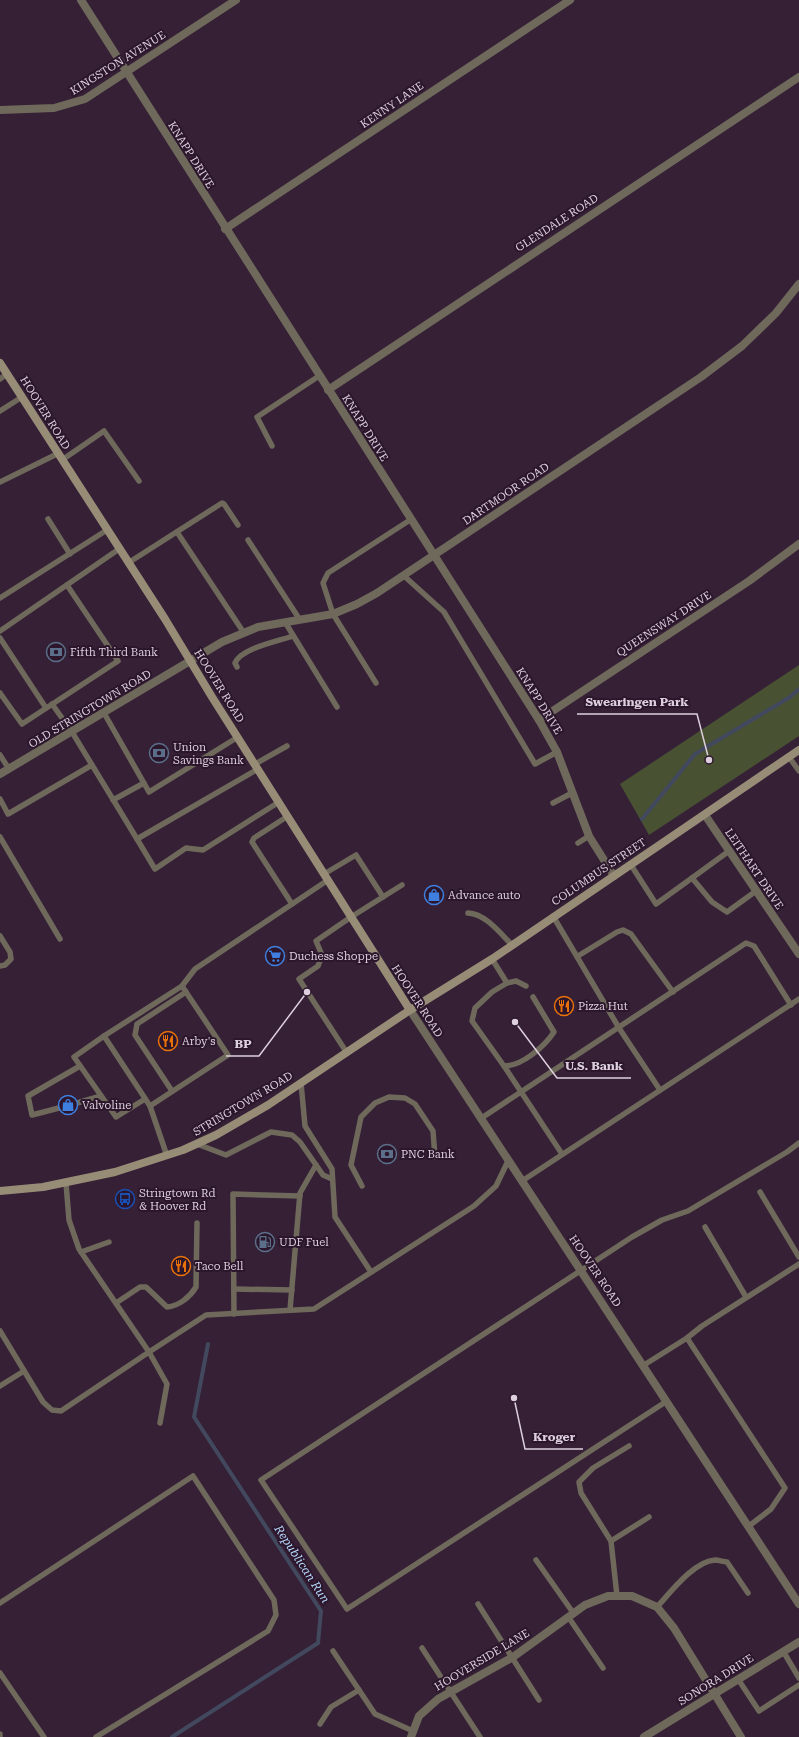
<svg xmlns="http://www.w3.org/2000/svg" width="799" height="1737" font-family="'Roboto Serif',serif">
	<rect width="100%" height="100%" fill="#352036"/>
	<path fill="#485131" d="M 799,665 L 799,736 L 649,835 L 620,784 Z"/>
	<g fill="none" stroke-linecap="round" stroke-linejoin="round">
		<g stroke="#42495e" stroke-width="4">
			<path d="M 642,819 L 695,754 L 790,697 L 799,689"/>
			<path d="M 172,1737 L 318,1643 L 321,1611 L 194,1417 L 208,1344"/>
		</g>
		<g stroke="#6f695b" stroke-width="5.5">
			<path d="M 0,379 L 7,374"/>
			<path d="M 0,411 L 22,397"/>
			<path d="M 272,446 L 257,417 L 319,376"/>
			<path d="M 62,460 L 104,431 L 139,481"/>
			<path d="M 0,482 L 57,454"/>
			<path d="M 48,519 L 70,554"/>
			<path d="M 177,532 L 244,633"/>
			<path d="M 248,540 L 300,620"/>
			<path d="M 128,563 L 222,503 L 224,504 L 238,525"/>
			<path d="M 403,575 L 444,612 L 535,764 L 557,752"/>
			<path d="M 0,598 L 107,530"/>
			<path d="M 285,622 L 337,707"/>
			<path d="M 0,631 L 119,549"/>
			<path d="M 0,638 L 46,708"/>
			<path d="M 237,667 L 235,663 C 241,648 279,641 293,636"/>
			<path d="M 376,683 L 333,614 L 323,583 L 328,573 L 410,520"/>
			<path d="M 0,693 L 22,724 L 118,661 L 67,585"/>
			<path d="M 52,704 L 72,732 L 137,839"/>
			<path d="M 104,713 L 149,792 L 238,737"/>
			<path d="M 0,755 L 9,769"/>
			<path d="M 789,757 L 799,771"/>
			<path d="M 255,764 L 287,746"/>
			<path d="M 258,769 L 137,839 L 155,869 L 186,848 L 203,850 L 279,802"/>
			<path d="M 0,799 L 8,814 L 92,765"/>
			<path d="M 113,800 L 144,783"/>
			<path d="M 553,803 L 572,793"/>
			<path d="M 288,816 L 254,838 L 252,842 L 292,904"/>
			<path d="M 0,837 L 60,939"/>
			<path d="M 578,843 L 589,836"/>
			<path d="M 631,865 L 656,904 L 692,878 L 712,902 L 727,912 L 756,891"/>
			<path d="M 324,874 L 356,855 L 383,897"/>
			<path d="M 692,878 L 729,851"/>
			<path d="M 468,913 C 486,914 500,933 512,945"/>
			<path d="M 553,916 L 619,1028 L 660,1090"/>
			<path d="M 0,936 L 10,952 L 11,959 L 5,965 L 0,966"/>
			<path d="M 578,956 L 617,932 L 623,930 L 631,934 L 673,992"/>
			<path d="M 492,959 L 507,983 L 492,992 L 475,1008 L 472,1021 L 504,1066 C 522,1066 544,1047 554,1032 L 533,997"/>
			<path d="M 507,983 L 516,981 L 526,986"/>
			<path d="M 182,986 L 195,969 L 328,880"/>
			<path d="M 104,1036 L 182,986 L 228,1055 L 150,1106"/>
			<path d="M 347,1053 L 299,979 L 318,966 L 322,955 L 316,941 L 351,917 L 402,885"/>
			<path d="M 504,1066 L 562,1154"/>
			<path d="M 301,1083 L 305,1126 L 332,1169 L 335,1217 L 371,1272"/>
			<path d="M 172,1091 L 135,1035 L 137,1024 L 186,992"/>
			<path d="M 145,1099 L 116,1117 L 74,1057 L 104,1036 L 150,1106 L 167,1156"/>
			<path d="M 77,1103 L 101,1096"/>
			<path d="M 59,1108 L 32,1115 L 28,1096 L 80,1066"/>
			<path d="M 480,1119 L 746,943 L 754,946 L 791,1005"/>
			<path d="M 197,1144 L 226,1155 L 271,1132 L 292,1135 L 300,1142 L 323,1175 L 332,1179"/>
			<path d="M 522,1181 L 799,999"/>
			<path d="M 66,1183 L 69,1220 L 79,1249 L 149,1352 L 206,1315 L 314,1309 L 474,1206 L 496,1186 L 508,1161"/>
			<path d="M 362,1186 L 351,1165 L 361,1117 L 375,1103 L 389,1097 L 405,1098 L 415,1104 L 433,1131 L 435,1157"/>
			<path d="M 760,1192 L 799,1257"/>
			<path d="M 705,1227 L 746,1297"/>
			<path d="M 81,1252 L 109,1242"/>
			<path d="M 234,1289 L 292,1290"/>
			<path d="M 116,1303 L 140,1287 L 146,1287 L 167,1307 C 179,1306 190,1297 196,1287 L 197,1223"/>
			<path d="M 290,1310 L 300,1193 L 316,1165"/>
			<path d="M 234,1314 L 233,1194 L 300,1196"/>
			<path d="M 0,1331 L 43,1402 L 52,1410 L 61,1411 L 149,1352 L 167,1384 L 160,1423"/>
			<path d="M 644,1365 L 687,1338"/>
			<path d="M 0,1386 L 24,1371"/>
			<path d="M 667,1401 L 347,1609 L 261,1480 L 632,1237 L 662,1220 L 688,1211 L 787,1152 L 799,1143"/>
			<path d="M 749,1526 L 771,1509 L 785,1488 L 687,1338 L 702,1326 L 799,1264"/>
			<path d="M 611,1541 L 649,1517"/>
			<path d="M 536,1560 L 574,1614"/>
			<path d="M 617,1596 L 611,1541 L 581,1493 L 579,1482 L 593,1468 L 629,1446"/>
			<path d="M 0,1603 L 193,1476 L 274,1600 L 276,1615 L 268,1631 L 96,1737"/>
			<path d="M 478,1604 L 539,1700"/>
			<path d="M 657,1607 C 670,1593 694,1561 715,1560 C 719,1560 724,1562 727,1562 L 748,1593"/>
			<path d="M 569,1618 L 603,1668"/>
			<path d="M 422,1648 L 480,1737"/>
			<path d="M 333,1651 L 375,1714 L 413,1731"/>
			<path d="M 783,1651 L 799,1678"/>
			<path d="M 0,1673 L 44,1737"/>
			<path d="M 738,1679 L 759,1711 L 799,1685"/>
			<path d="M 320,1724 L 331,1707 L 359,1690"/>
			<path d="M 0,1734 L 0,1737"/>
		</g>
		<g stroke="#6f695b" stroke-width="8">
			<path d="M 81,0 L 539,720 L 557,752 L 589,836 L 614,876"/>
			<path d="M 225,229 L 570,0"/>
			<path d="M 328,390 L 799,77"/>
			<path d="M 190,661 L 222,642 L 258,627 L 333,614 L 357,604 L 377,593 L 701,377 L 742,346 L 776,313 L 799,284"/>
			<path d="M 539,720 L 749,581 L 799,544"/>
			<path d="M 705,815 L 799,954"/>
			<path d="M 411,1737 L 419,1716 L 438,1699 L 513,1657 L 585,1605 L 608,1596 L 632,1596 L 657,1607 L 674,1628 L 741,1737"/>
			<path d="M 644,1737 L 799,1642"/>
		</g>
		<g stroke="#6f695b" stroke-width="8">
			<path d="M 0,110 L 54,108 L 85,99 L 236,0"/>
			<path d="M 0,774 L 190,661"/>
			<path d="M 410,1010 L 799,1604"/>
		</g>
		<g stroke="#978d77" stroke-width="8">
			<path d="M 0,363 L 165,619 L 212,697 L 410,1010"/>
			<path d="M 0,1191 L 43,1187 L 115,1172 L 183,1150 L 216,1135 L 268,1105 L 410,1010 L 492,959 L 799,750"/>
		</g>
	</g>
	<defs>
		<symbol id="bank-ring" viewBox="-11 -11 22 22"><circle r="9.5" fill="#2b162c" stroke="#5c6f8a" stroke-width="1.5"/><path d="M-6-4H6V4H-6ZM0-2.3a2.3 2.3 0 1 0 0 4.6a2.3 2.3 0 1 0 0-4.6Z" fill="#5c6f8a"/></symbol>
		<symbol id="shop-ring" viewBox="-11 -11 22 22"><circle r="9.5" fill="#2b162c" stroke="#3f7fe0" stroke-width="1.5"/><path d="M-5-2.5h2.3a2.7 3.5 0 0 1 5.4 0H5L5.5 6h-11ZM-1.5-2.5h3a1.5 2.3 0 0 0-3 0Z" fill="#3f7fe0"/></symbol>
		<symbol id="supermarket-ring" viewBox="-11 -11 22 22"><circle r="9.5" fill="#2b162c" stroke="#3f7fe0" stroke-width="1.5"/><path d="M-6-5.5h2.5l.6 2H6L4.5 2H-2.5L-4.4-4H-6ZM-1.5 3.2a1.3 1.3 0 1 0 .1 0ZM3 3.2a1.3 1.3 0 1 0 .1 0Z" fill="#3f7fe0"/></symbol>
		<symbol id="restaurant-ring" viewBox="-11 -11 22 22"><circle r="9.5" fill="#2b162c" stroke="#e8710a" stroke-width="1.5"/><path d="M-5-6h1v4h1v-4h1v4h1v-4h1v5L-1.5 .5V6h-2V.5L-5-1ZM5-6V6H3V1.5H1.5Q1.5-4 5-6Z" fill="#e8710a"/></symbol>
		<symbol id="bus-ring" viewBox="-11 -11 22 22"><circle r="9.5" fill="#2b162c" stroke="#1a4fb4" stroke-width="1.5"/><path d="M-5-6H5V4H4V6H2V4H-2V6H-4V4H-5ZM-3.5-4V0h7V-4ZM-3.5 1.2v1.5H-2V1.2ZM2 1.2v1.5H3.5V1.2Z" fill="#1a4fb4"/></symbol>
		<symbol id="fuel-ring" viewBox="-11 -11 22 22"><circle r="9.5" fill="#2b162c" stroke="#5c6f8a" stroke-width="1.5"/><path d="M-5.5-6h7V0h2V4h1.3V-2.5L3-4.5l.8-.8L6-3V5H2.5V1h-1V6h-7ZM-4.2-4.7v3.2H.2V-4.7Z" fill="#5c6f8a"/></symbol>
	</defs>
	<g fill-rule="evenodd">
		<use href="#bank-ring" x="45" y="641" width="22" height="22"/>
		<use href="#bank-ring" x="148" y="742" width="22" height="22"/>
		<use href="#shop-ring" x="423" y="884" width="22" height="22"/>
		<use href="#supermarket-ring" x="264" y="945" width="22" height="22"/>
		<use href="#restaurant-ring" x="553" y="995" width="22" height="22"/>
		<use href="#restaurant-ring" x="157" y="1030" width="22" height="22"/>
		<use href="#shop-ring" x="57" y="1094" width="22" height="22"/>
		<use href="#bank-ring" x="376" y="1143" width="22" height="22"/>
		<use href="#bus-ring" x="114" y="1188" width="22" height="22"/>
		<use href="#fuel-ring" x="254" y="1231" width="22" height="22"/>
		<use href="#restaurant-ring" x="170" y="1255" width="22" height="22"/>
	</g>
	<g text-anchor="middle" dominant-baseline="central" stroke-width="4" stroke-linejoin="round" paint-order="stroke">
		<g font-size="11" fill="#ddcfdd" stroke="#2b162c">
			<text transform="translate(118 63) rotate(-32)">KINGSTON AVENUE</text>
			<text transform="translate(392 105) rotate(-34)">KENNY LANE</text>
			<text transform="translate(191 155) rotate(58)">KNAPP DRIVE</text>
			<text transform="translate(557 223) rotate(-33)">GLENDALE ROAD</text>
			<text transform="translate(45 413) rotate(58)">HOOVER ROAD</text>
			<text transform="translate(365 428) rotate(58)">KNAPP DRIVE</text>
			<text transform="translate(506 494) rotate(-34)">DARTMOOR ROAD</text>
			<text transform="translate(664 624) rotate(-33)">QUEENSWAY DRIVE</text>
			<text transform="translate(219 686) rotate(58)">HOOVER ROAD</text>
			<text transform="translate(539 701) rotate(58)">KNAPP DRIVE</text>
			<text transform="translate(90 709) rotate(-31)">OLD STRINGTOWN ROAD</text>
			<text transform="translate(754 869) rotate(56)">LEITHART DRIVE</text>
			<text transform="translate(599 872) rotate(-34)">COLUMBUS STREET</text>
			<text transform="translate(417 1001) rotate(57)">HOOVER ROAD</text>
			<text transform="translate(243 1104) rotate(-31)">STRINGTOWN ROAD</text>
			<text transform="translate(595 1271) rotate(56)">HOOVER ROAD</text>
			<text transform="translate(482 1660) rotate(-31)">HOOVERSIDE LANE</text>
			<text transform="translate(716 1680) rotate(-32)">SONORA DRIVE</text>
		</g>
		<g font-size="11" fill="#ddcfdd" stroke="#2b162c" text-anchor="start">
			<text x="70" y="652">Fifth Third Bank</text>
			<text x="173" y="747">Union<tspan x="173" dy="13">Savings Bank</tspan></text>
			<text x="448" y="895">Advance auto</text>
			<text x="289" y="956">Duchess Shoppe</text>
			<text x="578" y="1006">Pizza Hut</text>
			<text x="182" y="1041">Arby's</text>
			<text x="82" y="1105">Valvoline</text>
			<text x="401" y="1154">PNC Bank</text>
			<text x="139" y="1193">Stringtown Rd<tspan x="139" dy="13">&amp; Hoover Rd</tspan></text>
			<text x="279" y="1242">UDF Fuel</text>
			<text x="195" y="1266">Taco Bell</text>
		</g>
		<g font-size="12" font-style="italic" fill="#b6d8fc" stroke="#2b162c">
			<text transform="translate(302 1564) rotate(57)">Republican Run</text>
		</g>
	</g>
	<path fill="none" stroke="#ddcfdd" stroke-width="1.5" d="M709 760L697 714H577M307 992L259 1056H226M515 1022L557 1078H631M514 1398L525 1449H583"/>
	<g fill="#ddcfdd" stroke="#2b162c" stroke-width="1.5">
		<circle cx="709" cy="760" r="4"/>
		<circle cx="307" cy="992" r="4"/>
		<circle cx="515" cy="1022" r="4"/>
		<circle cx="514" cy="1398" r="4"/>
	</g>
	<g font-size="12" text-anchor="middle" font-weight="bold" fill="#ddcfdd" stroke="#2b162c" stroke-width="4" stroke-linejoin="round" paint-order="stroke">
		<text x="637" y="706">Swearingen Park</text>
		<text x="243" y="1048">BP</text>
		<text x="594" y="1070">U.S. Bank</text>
		<text x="554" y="1441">Kroger</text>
	</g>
</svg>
